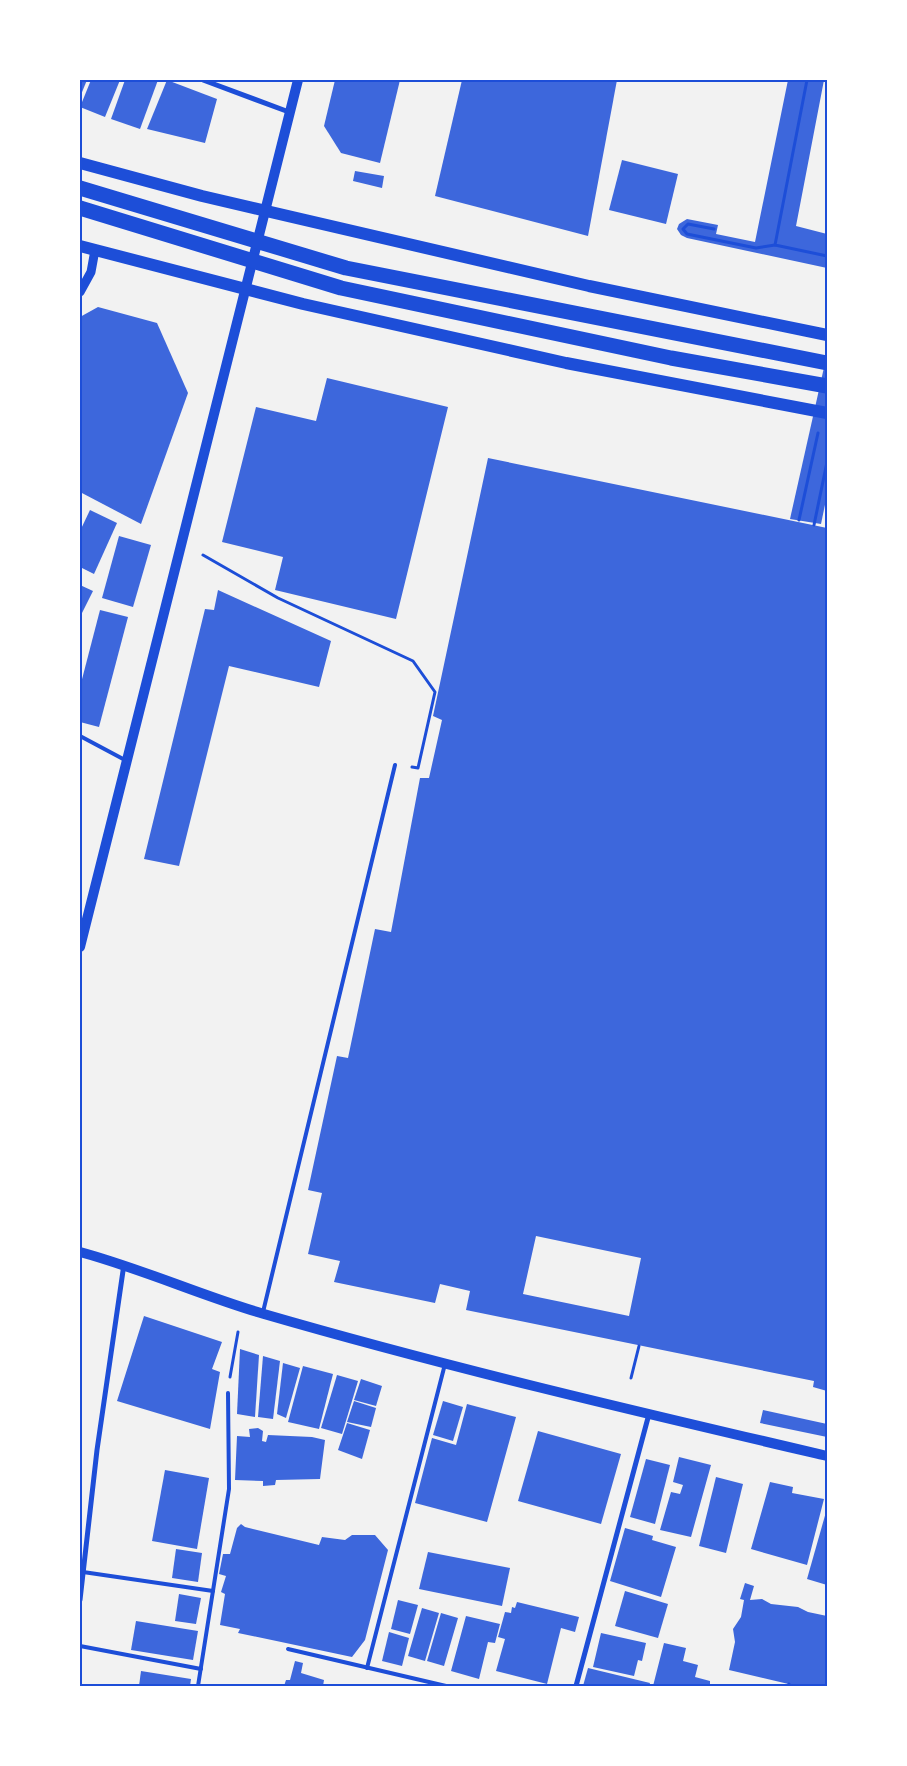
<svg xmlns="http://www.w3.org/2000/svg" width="907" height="1766" font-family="'Varela Round',sans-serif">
	<rect width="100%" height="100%" fill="#f2f2f2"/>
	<g fill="#3d67dc" fill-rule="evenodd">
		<path d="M 80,80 L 87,80 L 80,97 Z"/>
		<path d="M 91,80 L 120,80 L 105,117 L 80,107 Z"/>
		<path d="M 125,80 L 158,80 L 140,129 L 111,119 Z"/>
		<path d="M 167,80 L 217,99 L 205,143 L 147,129 Z"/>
		<path d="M 335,80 L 400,80 L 380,163 L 341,153 L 324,126 Z"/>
		<path d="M 462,80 L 617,80 L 588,236 L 435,196 Z"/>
		<path d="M 788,80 L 824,80 L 796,226 L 827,234 L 827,268 L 687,238 L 681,235 L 677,229 L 679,224 L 687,219 L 718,225 L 716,234 L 755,242 Z"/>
		<path d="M 622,160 L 678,174 L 666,224 L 609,210 Z"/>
		<path d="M 355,171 L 384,176 L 382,188 L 353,181 Z"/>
		<path d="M 98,307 L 157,323 L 188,393 L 141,524 L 80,492 L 80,317 Z"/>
		<path d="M 827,354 L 827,495 L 821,524 L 790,519 Z"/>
		<path d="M 327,378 L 448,407 L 396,619 L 275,590 L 283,557 L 222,542 L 256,407 L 316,421 Z"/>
		<path d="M 488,458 L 827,528 L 827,1391 L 813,1387 L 814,1381 L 466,1310 L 470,1291 L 440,1284 L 435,1303 L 334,1282 L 340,1261 L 308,1254 L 322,1193 L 308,1190 L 337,1056 L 348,1058 L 375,929 L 391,932 L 420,778 L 429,778 L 442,720 L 433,716 ZM 536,1236 L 641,1258 L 629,1316 L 523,1294 Z"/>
		<path d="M 90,510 L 117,523 L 94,574 L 80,567 L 80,531 Z"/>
		<path d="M 119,536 L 151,545 L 133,607 L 102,598 Z"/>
		<path d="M 80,585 L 93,591 L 80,617 Z"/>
		<path d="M 218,590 L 331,641 L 319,687 L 229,666 L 179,866 L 144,859 L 205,609 L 214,610 Z"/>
		<path d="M 100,610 L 128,617 L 99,727 L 80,722 L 80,687 Z"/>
		<path d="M 144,1316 L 222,1342 L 212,1369 L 220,1372 L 210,1429 L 117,1401 Z"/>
		<path d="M 240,1349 L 259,1355 L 255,1417 L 237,1414 Z"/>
		<path d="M 263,1356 L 280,1361 L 273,1419 L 258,1417 Z"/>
		<path d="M 283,1363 L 300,1368 L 286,1418 L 277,1414 Z"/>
		<path d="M 303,1366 L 333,1374 L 319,1429 L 288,1422 Z"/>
		<path d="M 337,1375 L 358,1381 L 342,1434 L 321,1428 Z"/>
		<path d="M 361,1379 L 382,1386 L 376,1406 L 354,1400 Z"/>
		<path d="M 354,1401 L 376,1408 L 371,1427 L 347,1422 Z"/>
		<path d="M 443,1401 L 463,1407 L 453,1441 L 433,1435 Z"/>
		<path d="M 467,1404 L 516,1417 L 487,1522 L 415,1503 L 432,1438 L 456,1445 Z"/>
		<path d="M 763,1410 L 827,1424 L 827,1437 L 760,1423 Z"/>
		<path d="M 347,1423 L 370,1430 L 362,1459 L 338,1450 Z"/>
		<path d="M 258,1428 L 263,1431 L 262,1441 L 266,1442 L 268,1435 L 312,1437 L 325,1440 L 320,1479 L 276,1480 L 275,1485 L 263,1486 L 263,1481 L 235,1480 L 237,1436 L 250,1437 L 249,1429 Z"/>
		<path d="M 538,1431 L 621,1454 L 601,1524 L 518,1501 Z"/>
		<path d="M 679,1457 L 711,1465 L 691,1537 L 660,1530 L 671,1492 L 680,1494 L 683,1485 L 673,1482 Z"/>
		<path d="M 646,1459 L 670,1465 L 655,1524 L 630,1517 Z"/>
		<path d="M 165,1470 L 209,1478 L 197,1549 L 152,1541 Z"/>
		<path d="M 716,1477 L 743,1484 L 726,1553 L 699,1546 Z"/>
		<path d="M 770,1482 L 793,1487 L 792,1493 L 824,1499 L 807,1565 L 751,1549 Z"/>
		<path d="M 826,1512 L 827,1512 L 827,1585 L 807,1579 Z"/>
		<path d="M 241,1524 L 245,1527 L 319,1545 L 322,1537 L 345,1540 L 352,1535 L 375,1535 L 388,1550 L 365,1640 L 352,1657 L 238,1633 L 240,1629 L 220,1625 L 225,1594 L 221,1592 L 226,1576 L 219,1574 L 223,1554 L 230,1554 L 237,1528 Z"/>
		<path d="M 625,1528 L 653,1536 L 652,1540 L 676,1547 L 661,1597 L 610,1581 Z"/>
		<path d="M 176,1549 L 202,1553 L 198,1582 L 172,1578 Z"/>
		<path d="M 428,1552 L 510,1568 L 502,1606 L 419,1589 Z"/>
		<path d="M 745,1583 L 754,1586 L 750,1600 L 762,1599 L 771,1604 L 798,1607 L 808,1612 L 827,1616 L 827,1686 L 797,1686 L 729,1670 L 735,1642 L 733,1629 L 741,1617 L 744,1600 L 740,1599 Z"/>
		<path d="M 625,1591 L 668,1604 L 658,1638 L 615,1626 Z"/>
		<path d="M 179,1594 L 201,1598 L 196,1624 L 175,1621 Z"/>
		<path d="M 398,1600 L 418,1605 L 410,1634 L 391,1629 Z"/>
		<path d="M 517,1602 L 579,1617 L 575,1632 L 561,1628 L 547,1684 L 496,1671 L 505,1639 L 498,1637 L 505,1612 L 511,1613 L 512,1607 L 515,1608 Z"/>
		<path d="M 422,1608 L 439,1613 L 425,1661 L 408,1656 Z"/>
		<path d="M 441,1613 L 458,1618 L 444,1666 L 427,1661 Z"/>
		<path d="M 466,1616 L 500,1624 L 495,1643 L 488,1642 L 479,1679 L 451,1671 Z"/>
		<path d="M 136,1621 L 198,1631 L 193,1660 L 131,1650 Z"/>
		<path d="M 389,1632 L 409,1638 L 402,1666 L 382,1661 Z"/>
		<path d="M 601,1633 L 646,1643 L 642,1661 L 638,1660 L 634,1676 L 593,1667 Z"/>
		<path d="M 664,1643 L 686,1648 L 683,1661 L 698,1665 L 695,1677 L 710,1681 L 710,1684 L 715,1686 L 653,1686 Z"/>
		<path d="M 295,1661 L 303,1663 L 301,1673 L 324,1680 L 323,1686 L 284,1686 L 286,1680 L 290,1680 Z"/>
		<path d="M 588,1668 L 650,1683 L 649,1686 L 583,1686 Z"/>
		<path d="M 141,1671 L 191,1679 L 190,1686 L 139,1686 Z"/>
	</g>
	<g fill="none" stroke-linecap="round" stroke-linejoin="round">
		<g stroke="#1d4ed8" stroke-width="3">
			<path d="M 807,80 L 775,245 L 827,256"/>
			<path d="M 714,229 L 688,224 L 683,229 L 687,234 L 756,248 L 775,245"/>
			<path d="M 799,520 L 818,433"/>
			<path d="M 814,525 L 827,462"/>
			<path d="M 203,555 L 278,598 L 413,661 L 435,692 L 418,768 L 412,767"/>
			<path d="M 230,1377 L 238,1332"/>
			<path d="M 631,1378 L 639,1346"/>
			<path d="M 788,1686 L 789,1684"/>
		</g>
		<g stroke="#1d4ed8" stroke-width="4">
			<path d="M 80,736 L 125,760"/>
			<path d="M 263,1312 L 395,765"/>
			<path d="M 83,1572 L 213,1591"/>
			<path d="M 80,1646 L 201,1669"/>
			<path d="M 288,1649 L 446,1686"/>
			<path d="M 367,1668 L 445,1364"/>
			<path d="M 198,1686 L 229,1489 L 228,1393"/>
		</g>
		<g stroke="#1d4ed8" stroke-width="5">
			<path d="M 203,80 L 289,112"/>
			<path d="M 80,1600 L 97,1450 L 124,1264"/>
			<path d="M 576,1686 L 649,1414"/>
		</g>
		<path stroke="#1d4ed8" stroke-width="9" d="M 80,292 L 91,272 L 95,250"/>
		<g stroke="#1d4ed8" stroke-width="10">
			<path d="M 80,947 L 298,80"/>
			<path d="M 80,1252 C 143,1269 202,1296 264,1314 C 450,1368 639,1412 827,1456"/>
		</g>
		<g stroke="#1d4ed8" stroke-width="12">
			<path d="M 80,163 L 202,196 L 589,286 L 827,335"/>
			<path d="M 80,246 L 303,304 L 566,363 L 827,413"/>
		</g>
		<g stroke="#1d4ed8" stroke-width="15">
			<path d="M 80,188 L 346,268 L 827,363"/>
			<path d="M 80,208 L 341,288 L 671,358 L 827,386"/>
		</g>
	</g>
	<rect width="907" height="1766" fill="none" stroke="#ffffff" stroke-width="162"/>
	<rect x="81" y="81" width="745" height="1604" fill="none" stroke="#1d4ed8" stroke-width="2"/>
</svg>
